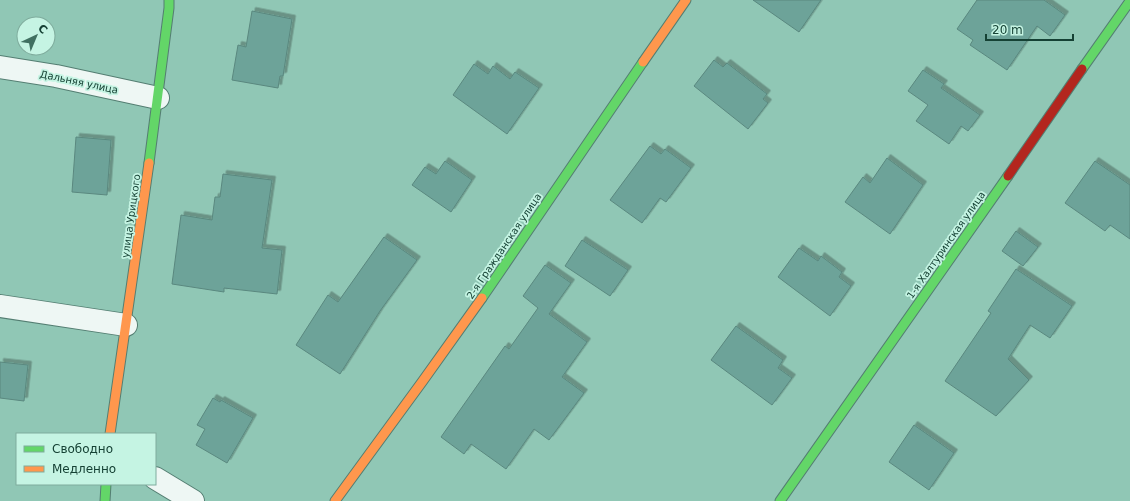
<svg xmlns="http://www.w3.org/2000/svg" width="1130" height="501" font-family="'DejaVu Sans',sans-serif">
	<defs>
		<filter id="shadow"><feDropShadow dx="3.5" dy="-3.5" stdDeviation="0" flood-color="#0004"/></filter>
	</defs>
	<rect width="100%" height="100%" fill="#90c7b5"/>
	<g fill="#6da399" stroke="#5a887f" filter="url(#shadow)">
		<path d="M 753,0 L 821,0 L 799,32 Z"/>
		<path d="M 977,0 L 1044,0 L 1065,15 L 1050,36 L 1037,26 L 1007,70 L 970,45 L 973,40 L 957,29 Z"/>
		<path d="M 252,11 L 292,19 L 283,76 L 280,76 L 278,88 L 232,80 L 238,45 L 246,47 Z"/>
		<path d="M 714,60 L 723,67 L 727,63 L 767,94 L 763,99 L 768,103 L 748,129 L 694,86 Z"/>
		<path d="M 474,64 L 488,74 L 493,66 L 510,79 L 515,72 L 539,88 L 507,134 L 453,95 Z"/>
		<path d="M 923,70 L 944,84 L 941,88 L 980,115 L 968,131 L 961,126 L 949,144 L 916,121 L 928,105 L 908,91 Z"/>
		<path d="M 76,137 L 111,140 L 107,195 L 72,192 Z"/>
		<path d="M 650,146 L 661,154 L 665,149 L 691,168 L 666,202 L 660,198 L 642,223 L 610,200 Z"/>
		<path d="M 887,158 L 923,185 L 890,234 L 845,202 L 863,177 L 870,183 Z"/>
		<path d="M 445,161 L 472,180 L 451,212 L 412,185 L 425,167 L 436,174 Z"/>
		<path d="M 1095,161 L 1130,185 L 1130,239 L 1110,225 L 1105,231 L 1065,203 Z"/>
		<path d="M 223,174 L 272,180 L 262,248 L 282,250 L 277,294 L 224,288 L 224,292 L 172,284 L 181,215 L 212,220 L 215,197 L 220,197 Z"/>
		<path d="M 1016,231 L 1038,247 L 1023,266 L 1002,251 Z"/>
		<path d="M 384,237 L 417,260 L 380,311 L 340,374 L 296,345 L 328,295 L 338,302 Z"/>
		<path d="M 582,240 L 628,270 L 610,296 L 565,266 Z"/>
		<path d="M 799,248 L 818,261 L 821,256 L 842,272 L 839,277 L 851,286 L 830,316 L 778,277 Z"/>
		<path d="M 545,265 L 571,283 L 549,314 L 587,342 L 562,377 L 584,393 L 549,440 L 534,429 L 506,469 L 471,444 L 464,454 L 441,437 L 505,346 L 509,349 L 538,308 L 523,296 Z"/>
		<path d="M 1016,269 L 1072,306 L 1050,338 L 1030,325 L 1008,359 L 1029,380 L 996,416 L 945,381 L 991,313 L 988,311 Z"/>
		<path d="M 736,326 L 783,360 L 778,368 L 792,378 L 772,405 L 711,360 Z"/>
		<path d="M 0,362 L 28,365 L 24,401 L 0,398 Z"/>
		<path d="M 213,398 L 220,402 L 221,400 L 253,418 L 227,463 L 196,445 L 205,429 L 197,425 Z"/>
		<path d="M 914,425 L 954,453 L 929,490 L 889,462 Z"/>
	</g>
	<g fill="none" stroke-linecap="round" stroke-linejoin="round">
		<defs>
			<g id="street">
				<path d="M 0,67 L 56,76 L 158,98"/>
				<path d="M 0,306 L 126,325"/>
				<path d="M 155,478 L 193,501"/>
			</g>
			<g id="fast">
				<path d="M 1082,69 L 1130,1"/>
				<path d="M 149,163 L 169,8 L 169,0"/>
				<path d="M 482,298 L 643,62"/>
				<path d="M 105,501 L 106,484"/>
				<path d="M 780,501 L 1008,176"/>
			</g>
			<g id="slow">
				<path d="M 643,62 L 686,0"/>
				<path d="M 110,434 L 149,163"/>
				<path d="M 335,501 L 422,382 L 482,298"/>
			</g>
			<path id="jam" d="M 1008,176 L 1082,69"/>
		</defs>
		<use href="#street" stroke="#547e72" stroke-width="24"/>
		<use href="#fast" stroke="#547e72" stroke-width="11"/>
		<use href="#slow" stroke="#547e72" stroke-width="11"/>
		<use href="#jam" stroke="#547e72" stroke-width="11"/>
		<use href="#street" stroke="#eef7f4" stroke-width="22"/>
		<use href="#fast" stroke="#63d668" stroke-width="9"/>
		<use href="#slow" stroke="#ff974d" stroke-width="9"/>
		<use href="#jam" stroke="#b3261e" stroke-width="9"/>
	</g>
	<g text-anchor="middle" dominant-baseline="central" stroke-width="3.5" stroke-linejoin="round" paint-order="stroke">
		<g font-size="10" fill="#154134" stroke="#c5f4e3">
			<text transform="translate(79 82) rotate(12)">Дальняя улица</text>
			<text transform="translate(131 216) rotate(-82)">улица Урицкого</text>
			<text transform="translate(946 245) rotate(-55)">1-я Халтуринская улица</text>
			<text transform="translate(504 246) rotate(-56)">2-я Гражданская улица</text>
		</g>
	</g>
	<rect x="16" y="433" width="140" height="52" fill="#c5f4e3" stroke="#7fac9d"/>
	<rect x="24" y="446" width="20" height="6" fill="#63d668" stroke="#7fac9d"/>
	<text x="52" y="453" font-size="12" fill="#154134">Свободно</text>
	<rect x="24" y="466" width="20" height="6" fill="#ff974d" stroke="#7fac9d"/>
	<text x="52" y="473" font-size="12" fill="#154134">Медленно</text>
	<g transform="translate(36 36) rotate(44)"><circle r="19" fill="#c5f4e3" stroke="#7fac9d"/>
	<path d="M0-3L7 15L0 10L-7 15Z" fill="#407061"/>
	<text y="-6" font-size="11" font-weight="bold" text-anchor="middle" fill="#154134">С</text>
	</g>
	<path d="M986 34v6h87v-6" fill="none" stroke="#154134" stroke-width="2"/>
	<text x="992" y="34" font-size="12" fill="#154134" stroke="#c5f4e3" stroke-width="3" paint-order="stroke">20 m</text>
</svg>
